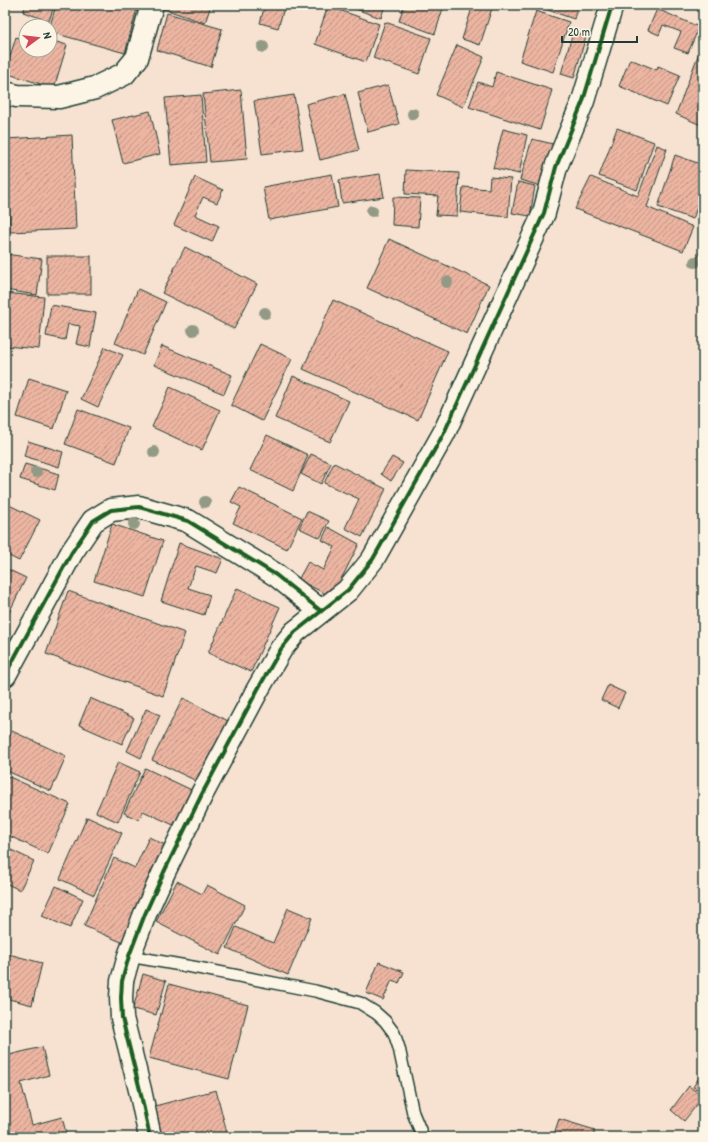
<svg xmlns="http://www.w3.org/2000/svg" width="708" height="1142" font-family="'Patrick Hand',sans-serif">
	<defs>
		<pattern id="building-hatch" width="6" height="6" patternUnits="userSpaceOnUse"><rect width="6" height="6" fill="#ecb5a1"/><path d="M-1 1l2-2M0 6l6-6M5 7l2-2" fill="none" stroke="#bf9484"/></pattern>
	</defs>
	<rect width="100%" height="100%" fill="#f7e2d1"/>
	<filter id="ink" filterUnits="userSpaceOnUse"><feTurbulence type="fractalNoise" baseFrequency=".025" numOctaves="2"/><feDisplacementMap in="SourceGraphic" scale="8" xChannelSelector="R" yChannelSelector="G"/><feConvolveMatrix kernelMatrix="1 2 1 2 8 2 1 2 1" color-interpolation-filters="sRGB"/></filter>
	<g filter="url(#ink)">
		<g fill="url(#building-hatch)" stroke="#1f3d34">
			<path d="M 26,5 L 51,5 L 54,6 L 49,21 L 23,12 Z"/>
			<path d="M 56,5 L 138,5 L 125,53 L 50,32 L 50,26 Z"/>
			<path d="M 159,5 L 211,5 L 205,23 L 158,7 Z"/>
			<path d="M 265,5 L 285,5 L 278,28 L 260,23 Z"/>
			<path d="M 344,5 L 385,5 L 381,18 Z"/>
			<path d="M 404,5 L 444,5 L 435,34 L 399,21 Z"/>
			<path d="M 473,5 L 493,5 L 480,45 L 462,39 Z"/>
			<path d="M 533,5 L 578,5 L 574,19 Z"/>
			<path d="M 328,6 L 379,24 L 366,62 L 315,44 Z"/>
			<path d="M 657,9 L 699,27 L 688,53 L 674,48 L 681,32 L 663,25 L 659,35 L 648,30 Z"/>
			<path d="M 536,11 L 569,22 L 553,72 L 520,61 Z"/>
			<path d="M 167,13 L 222,29 L 211,67 L 157,50 Z"/>
			<path d="M 385,22 L 431,38 L 419,74 L 373,58 Z"/>
			<path d="M 573,32 L 586,36 L 574,78 L 561,74 Z"/>
			<path d="M 16,37 L 26,41 L 26,50 L 50,50 L 50,40 L 67,45 L 54,88 L 5,73 Z"/>
			<path d="M 703,42 L 703,126 L 676,114 Z"/>
			<path d="M 457,45 L 484,57 L 463,107 L 436,95 Z"/>
			<path d="M 630,59 L 657,70 L 658,66 L 680,75 L 667,106 L 619,86 Z"/>
			<path d="M 496,72 L 552,90 L 540,130 L 469,107 L 478,82 L 492,87 Z"/>
			<path d="M 388,85 L 399,124 L 368,132 L 358,93 Z"/>
			<path d="M 241,90 L 247,159 L 210,162 L 203,94 Z"/>
			<path d="M 345,94 L 359,150 L 320,160 L 306,104 Z"/>
			<path d="M 201,95 L 206,162 L 171,165 L 165,98 Z"/>
			<path d="M 294,95 L 303,149 L 262,154 L 254,101 Z"/>
			<path d="M 150,111 L 160,154 L 123,163 L 112,120 Z"/>
			<path d="M 617,128 L 654,142 L 637,190 L 599,176 Z"/>
			<path d="M 503,129 L 527,135 L 519,174 L 493,168 Z"/>
			<path d="M 72,135 L 76,229 L 10,232 L 6,139 Z"/>
			<path d="M 532,139 L 553,144 L 541,186 L 520,180 Z"/>
			<path d="M 657,145 L 667,149 L 647,207 L 693,227 L 683,251 L 575,209 L 591,177 L 638,196 Z"/>
			<path d="M 675,155 L 703,165 L 703,190 L 693,219 L 658,207 Z"/>
			<path d="M 406,170 L 459,173 L 457,216 L 436,215 L 438,196 L 405,194 Z"/>
			<path d="M 332,174 L 338,207 L 269,220 L 263,187 Z"/>
			<path d="M 380,174 L 384,197 L 342,203 L 339,180 Z"/>
			<path d="M 195,177 L 223,190 L 217,203 L 203,197 L 195,215 L 219,226 L 212,242 L 174,225 Z"/>
			<path d="M 490,177 L 511,179 L 508,217 L 460,212 L 463,187 L 489,189 Z"/>
			<path d="M 518,182 L 535,186 L 530,216 L 512,213 Z"/>
			<path d="M 393,197 L 420,198 L 418,227 L 392,225 Z"/>
			<path d="M 5,213 L 7,213 L 8,237 L 5,237 Z"/>
			<path d="M 389,239 L 489,285 L 467,334 L 367,288 Z"/>
			<path d="M 703,245 L 703,265 L 696,263 Z"/>
			<path d="M 185,247 L 257,284 L 234,329 L 162,293 Z"/>
			<path d="M 5,254 L 42,259 L 37,295 L 5,290 Z"/>
			<rect x="47" y="256" width="44" height="38"/>
			<path d="M 138,289 L 166,302 L 143,355 L 115,343 Z"/>
			<path d="M 5,293 L 44,297 L 39,349 L 5,346 Z"/>
			<path d="M 333,300 L 448,351 L 418,420 L 303,369 Z"/>
			<path d="M 51,305 L 96,313 L 90,347 L 76,344 L 80,326 L 68,324 L 65,340 L 46,336 Z"/>
			<path d="M 260,344 L 292,359 L 262,421 L 231,405 Z"/>
			<path d="M 162,346 L 232,375 L 224,394 L 154,365 Z"/>
			<path d="M 105,347 L 123,355 L 98,407 L 81,399 Z"/>
			<path d="M 293,376 L 349,401 L 330,442 L 275,418 Z"/>
			<path d="M 29,378 L 66,390 L 54,429 L 17,417 Z"/>
			<path d="M 170,387 L 220,410 L 202,450 L 152,427 Z"/>
			<path d="M 78,409 L 129,428 L 116,463 L 65,444 Z"/>
			<path d="M 267,435 L 308,455 L 293,491 L 250,470 Z"/>
			<path d="M 28,441 L 63,452 L 59,467 L 24,456 Z"/>
			<path d="M 311,454 L 331,463 L 321,484 L 301,474 Z"/>
			<path d="M 392,457 L 403,463 L 391,481 L 381,474 Z"/>
			<path d="M 334,463 L 386,489 L 362,537 L 345,528 L 359,499 L 324,483 Z"/>
			<path d="M 25,464 L 59,474 L 55,490 L 20,479 Z"/>
			<path d="M 239,487 L 302,518 L 287,549 L 233,523 L 241,507 L 231,502 Z"/>
			<path d="M 5,503 L 40,520 L 19,561 L 5,554 Z"/>
			<path d="M 307,511 L 329,521 L 320,538 L 299,528 Z"/>
			<path d="M 112,524 L 163,541 L 145,597 L 94,581 Z"/>
			<path d="M 328,527 L 359,544 L 332,597 L 298,580 L 308,562 L 323,570 L 335,547 L 322,540 Z"/>
			<path d="M 179,543 L 223,559 L 217,573 L 196,566 L 188,588 L 210,595 L 204,615 L 161,601 Z"/>
			<path d="M 5,568 L 26,578 L 5,621 Z"/>
			<path d="M 237,588 L 280,607 L 251,672 L 208,653 Z"/>
			<path d="M 68,591 L 185,633 L 163,696 L 46,654 Z"/>
			<path d="M 608,685 L 625,693 L 618,708 L 601,700 Z"/>
			<path d="M 90,698 L 134,718 L 122,744 L 79,725 Z"/>
			<path d="M 183,698 L 232,723 L 203,784 L 152,760 Z"/>
			<path d="M 146,709 L 160,715 L 141,758 L 127,751 Z"/>
			<path d="M 12,731 L 66,756 L 51,791 L 5,770 L 5,747 Z"/>
			<path d="M 118,762 L 140,772 L 118,822 L 96,812 Z"/>
			<path d="M 145,768 L 198,793 L 182,829 L 143,811 L 139,820 L 124,813 Z"/>
			<path d="M 5,775 L 70,804 L 48,854 L 5,834 Z"/>
			<path d="M 87,817 L 122,833 L 94,895 L 60,879 Z"/>
			<path d="M 149,837 L 169,847 L 126,944 L 84,926 L 114,858 L 135,868 Z"/>
			<path d="M 5,847 L 34,861 L 20,890 L 5,883 Z"/>
			<path d="M 177,881 L 202,894 L 207,885 L 245,905 L 220,955 L 156,922 Z"/>
			<path d="M 56,886 L 83,899 L 70,928 L 42,916 Z"/>
			<path d="M 288,908 L 312,918 L 288,975 L 227,948 L 236,927 L 273,943 Z"/>
			<path d="M 5,953 L 42,963 L 32,1005 L 5,998 Z"/>
			<path d="M 379,962 L 404,972 L 399,983 L 392,980 L 383,1000 L 366,993 Z"/>
			<path d="M 143,974 L 166,981 L 156,1015 L 133,1009 Z"/>
			<path d="M 169,984 L 248,1005 L 229,1079 L 149,1058 Z"/>
			<path d="M 42,1047 L 49,1075 L 21,1083 L 32,1125 L 62,1117 L 67,1137 L 5,1137 L 5,1129 L 6,1129 L 5,1124 L 5,1056 Z"/>
			<path d="M 702,1073 L 703,1074 L 703,1092 L 693,1087 Z"/>
			<path d="M 689,1086 L 703,1097 L 684,1121 L 671,1110 Z"/>
			<path d="M 216,1090 L 228,1137 L 159,1137 L 151,1107 Z"/>
			<path d="M 559,1119 L 595,1130 L 593,1137 L 553,1137 Z"/>
		</g>
		<g fill="none" stroke-linecap="round" stroke-linejoin="round">
			<defs>
				<path id="lane" d="M 129,956 L 198,968 L 315,991 L 360,1003 L 376,1013 L 385,1021 L 394,1033 L 399,1048 L 413,1113 L 423,1137"/>
				<g id="street">
					<path d="M 5,93 L 17,96 L 59,97 L 95,88 L 124,74 L 137,58 L 152,5"/>
					<path d="M 5,675 L 72,552 L 93,521 L 111,510 L 139,507 L 188,521 L 276,575 L 321,611"/>
					<path d="M 150,1137 L 140,1090 L 122,1018 L 121,998 L 122,981 L 129,956 L 145,914 L 164,872 L 202,794 L 258,689 L 281,649 L 295,632 L 348,590 L 373,559 L 444,433 L 544,213 L 556,167 L 583,101 L 612,5"/>
				</g>
			</defs>
			<use href="#lane" stroke="#1f3d34" stroke-width="14"/>
			<use href="#street" stroke="#1f3d34" stroke-width="25"/>
			<use href="#lane" stroke="#fcf5e5" stroke-width="11"/>
			<use href="#street" stroke="#fcf5e5" stroke-width="22"/>
			<defs>
				<g id="cycleway">
					<path d="M 5,675 L 72,552 L 93,521 L 111,510 L 139,507 L 188,521 L 276,575 L 321,611"/>
					<path d="M 150,1137 L 140,1090 L 122,1018 L 121,998 L 122,981 L 129,956 L 145,914 L 164,872 L 202,794 L 258,689 L 281,649 L 295,632 L 348,590 L 373,559 L 444,433 L 544,213 L 556,167 L 583,101 L 612,5"/>
				</g>
			</defs>
			<use href="#cycleway" stroke="#fcf5e5" stroke-width="6"/>
			<use href="#cycleway" stroke="#1b5e20" stroke-width="4"/>
		</g>
		<g fill="#929a86">
			<circle cx="263" cy="47" r="6"/>
			<circle cx="413" cy="114" r="6"/>
			<circle cx="372" cy="211" r="6"/>
			<circle cx="695" cy="262" r="6"/>
			<circle cx="447" cy="282" r="6"/>
			<circle cx="265" cy="313" r="6"/>
			<circle cx="193" cy="330" r="6"/>
			<circle cx="154" cy="452" r="6"/>
			<circle cx="36" cy="472" r="6"/>
			<circle cx="205" cy="502" r="6"/>
			<circle cx="134" cy="524" r="6"/>
		</g>
	</g>
	<rect width="708" height="1142" fill="none" stroke="#fcf5e5" stroke-width="20"/>
	<rect x="10" y="10" width="688" height="1122" fill="none" stroke="#1f3d34" stroke-width="1.5" filter="url(#ink)"/>
	<g transform="translate(38 38) rotate(75)"><circle r="19" fill="#fcf5e5" stroke="#a4ab9e"/>
	<path d="M0-3L7 15L0 10L-7 15Z" fill="#d1495b"/>
	<text y="-6" font-size="11" font-weight="bold" text-anchor="middle" fill="#1f3d34">N</text>
	</g>
	<path d="M562 36v6h75v-6" fill="none" stroke="#1f3d34" stroke-width="2"/>
	<text x="568" y="36" font-size="12" fill="#1f3d34" stroke="#fcf5e5" stroke-width="3" paint-order="stroke">20 m</text>
</svg>
